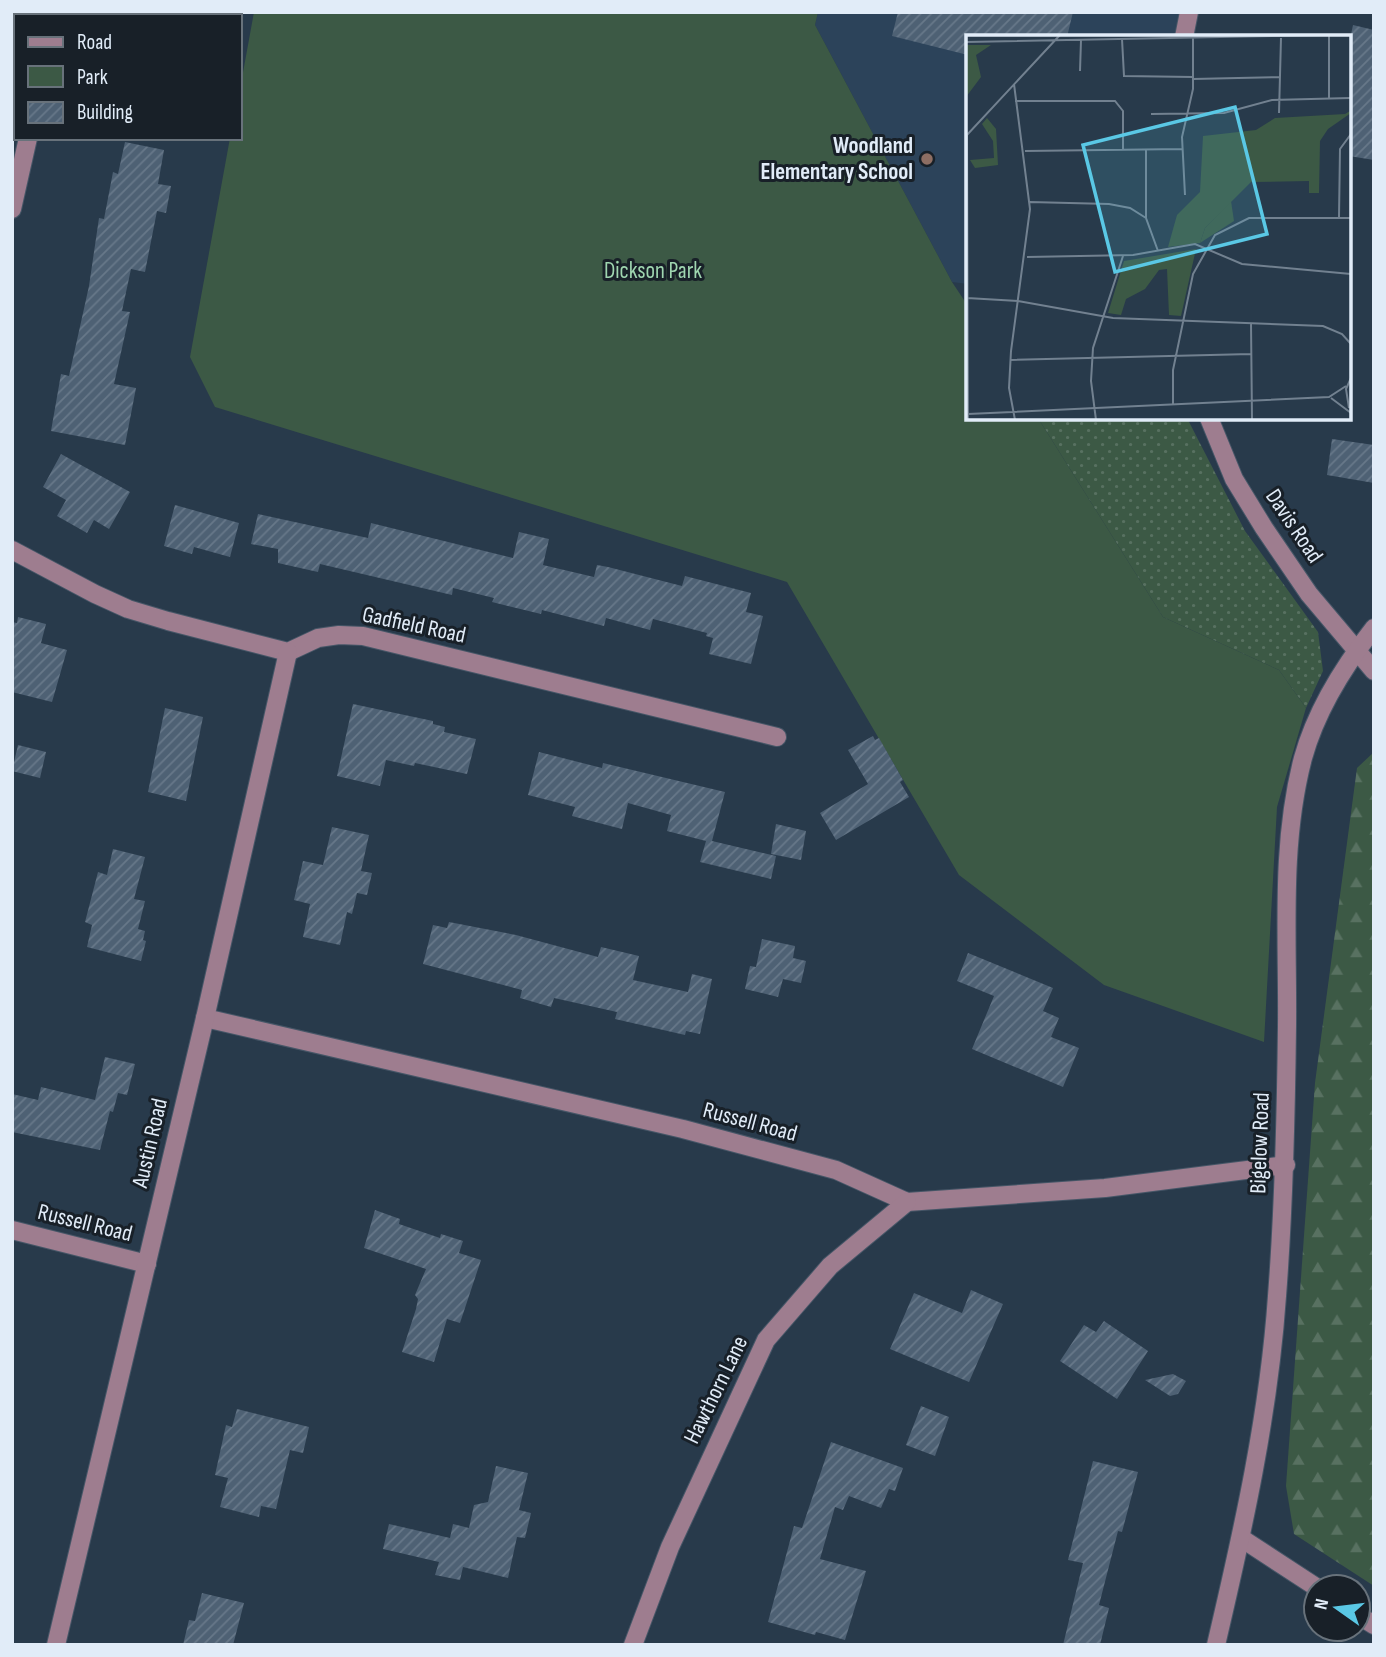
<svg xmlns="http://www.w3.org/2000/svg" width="1386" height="1657" font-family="'Sofia Sans Condensed',sans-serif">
	<defs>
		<pattern id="grass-dots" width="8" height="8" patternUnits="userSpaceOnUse" patternTransform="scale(1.75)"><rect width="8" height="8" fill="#3c5945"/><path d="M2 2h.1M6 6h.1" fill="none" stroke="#587161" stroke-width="1.8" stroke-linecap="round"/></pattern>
		<pattern id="forest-firs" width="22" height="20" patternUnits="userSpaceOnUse" patternTransform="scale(1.75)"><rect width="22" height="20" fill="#3c5945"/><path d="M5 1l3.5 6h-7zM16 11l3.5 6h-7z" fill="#587161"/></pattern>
		<pattern id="building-hatch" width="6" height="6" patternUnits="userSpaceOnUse" patternTransform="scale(1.75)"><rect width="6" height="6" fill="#4e6174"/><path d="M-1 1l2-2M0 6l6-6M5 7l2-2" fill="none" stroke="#677889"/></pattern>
	</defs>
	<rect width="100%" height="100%" fill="#283a4b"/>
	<path fill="#2c435a" d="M 818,12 L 1179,12 L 1174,37 L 968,37 L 968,284 L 952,282 L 815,25 Z"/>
	<path fill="url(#grass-dots)" d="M 1038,418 L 1187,418 L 1245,531 L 1318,632 L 1323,671 L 1306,708 L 1279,670 L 1163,617 Z"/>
	<path fill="url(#forest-firs)" d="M 1374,752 L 1374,1586 L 1294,1534 L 1286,1486 L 1315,1083 L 1357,768 Z"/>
	<path fill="#3c5945" d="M 254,12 L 818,12 L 815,25 L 952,282 L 968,306 L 968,418 L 1038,418 L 1163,617 L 1279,670 L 1306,708 L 1277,807 L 1264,1042 L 1104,985 L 959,875 L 787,582 L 215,407 L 190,357 L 230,138 L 240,138 L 240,89 Z"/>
	<g fill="url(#building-hatch)">
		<path d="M 898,12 L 1073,12 L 1067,37 L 968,37 L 968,55 L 892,36 Z"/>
		<path d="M 1353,25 L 1374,30 L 1374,160 L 1349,156 L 1349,44 Z"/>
		<path d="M 125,142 L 164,150 L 158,184 L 171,186 L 166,213 L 157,211 L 145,272 L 131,269 L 122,311 L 130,312 L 114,384 L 136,388 L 125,445 L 51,431 L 61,374 L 69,376 L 89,286 L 99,218 L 104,219 L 113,172 L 118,174 Z"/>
		<path d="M 1332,439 L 1374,445 L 1374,483 L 1327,475 Z"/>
		<path d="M 61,454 L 130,492 L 109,529 L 94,520 L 87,533 L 57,516 L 66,500 L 43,487 Z"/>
		<path d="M 175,505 L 239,523 L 230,557 L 194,547 L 192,554 L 164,546 Z"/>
		<path d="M 258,514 L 368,538 L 371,523 L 513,558 L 519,532 L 549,539 L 543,565 L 594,577 L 597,565 L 608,567 L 682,586 L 685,576 L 751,593 L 746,612 L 763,616 L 751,664 L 709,654 L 713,638 L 706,636 L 707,633 L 653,619 L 650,630 L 606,618 L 604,626 L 542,610 L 541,614 L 492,602 L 494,598 L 453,588 L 452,595 L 320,564 L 318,572 L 278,563 L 278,549 L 251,544 Z"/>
		<path d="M 18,617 L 46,624 L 41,643 L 67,650 L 52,702 L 12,692 L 12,622 L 17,623 Z"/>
		<path d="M 353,704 L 433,721 L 433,724 L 445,727 L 444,732 L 476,739 L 467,774 L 415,763 L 414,766 L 386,760 L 380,786 L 337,776 Z"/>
		<path d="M 165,708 L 203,717 L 186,801 L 148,792 Z"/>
		<path d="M 873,736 L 875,740 L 879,738 L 903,780 L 900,782 L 909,797 L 836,840 L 820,813 L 868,784 L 848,750 Z"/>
		<path d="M 18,745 L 46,752 L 40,778 L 12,771 Z"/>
		<path d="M 539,752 L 602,768 L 603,763 L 725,792 L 712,841 L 776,856 L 771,879 L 700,862 L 706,841 L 667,831 L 671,815 L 628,803 L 622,829 L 572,816 L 575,807 L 528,795 Z"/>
		<path d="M 776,824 L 806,831 L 801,860 L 771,854 Z"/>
		<path d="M 332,827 L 369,835 L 361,871 L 372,873 L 367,895 L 357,893 L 352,914 L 347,912 L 340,945 L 303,937 L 310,904 L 294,900 L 303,861 L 323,865 Z"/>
		<path d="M 113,849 L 145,857 L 134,899 L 145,901 L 138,929 L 145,931 L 143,940 L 146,941 L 141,961 L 87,947 L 92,925 L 85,922 L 98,872 L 107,875 Z"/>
		<path d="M 449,922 L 516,935 L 598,957 L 601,947 L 639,956 L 633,980 L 688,992 L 692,974 L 712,979 L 700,1034 L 686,1031 L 685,1035 L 615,1019 L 617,1012 L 554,998 L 551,1007 L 520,998 L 522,990 L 423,964 L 433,925 L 447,928 Z"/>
		<path d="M 762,939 L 795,946 L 793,958 L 806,961 L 801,983 L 783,979 L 778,997 L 745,989 L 750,966 L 756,967 Z"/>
		<path d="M 968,953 L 1053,988 L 1043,1011 L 1059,1018 L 1051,1037 L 1079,1048 L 1063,1087 L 972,1049 L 994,996 L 957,981 Z"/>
		<path d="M 105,1057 L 135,1064 L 127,1095 L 118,1093 L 113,1112 L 110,1111 L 100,1150 L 12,1132 L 12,1094 L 38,1100 L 41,1087 L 95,1100 Z"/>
		<path d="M 375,1210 L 400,1219 L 399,1224 L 440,1238 L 441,1234 L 463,1241 L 459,1253 L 481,1260 L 460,1323 L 447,1319 L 434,1362 L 402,1352 L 416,1309 L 418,1299 L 415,1295 L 426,1269 L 364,1248 Z"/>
		<path d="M 971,1290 L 1003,1304 L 969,1382 L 890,1349 L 914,1293 L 962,1313 Z"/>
		<path d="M 1104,1321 L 1148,1351 L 1117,1399 L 1060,1361 L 1084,1325 L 1096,1332 Z"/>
		<path d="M 1173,1374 L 1186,1381 L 1178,1394 L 1170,1396 L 1145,1380 Z"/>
		<path d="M 921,1406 L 949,1417 L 935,1456 L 906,1445 Z"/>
		<path d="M 237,1409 L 309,1427 L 303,1453 L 290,1450 L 276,1509 L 261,1506 L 259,1517 L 220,1507 L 228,1478 L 215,1475 L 226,1425 L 232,1427 Z"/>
		<path d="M 831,1442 L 903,1468 L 895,1491 L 889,1489 L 881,1508 L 849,1496 L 843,1510 L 835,1507 L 820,1559 L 866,1571 L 845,1640 L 816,1632 L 815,1635 L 768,1622 L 794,1526 L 802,1528 Z"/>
		<path d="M 1093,1461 L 1138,1472 L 1122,1532 L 1118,1531 L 1099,1605 L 1109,1608 L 1100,1645 L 1063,1645 L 1083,1563 L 1068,1560 Z"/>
		<path d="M 496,1466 L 528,1473 L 519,1510 L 531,1513 L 525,1538 L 517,1537 L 508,1578 L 463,1567 L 460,1580 L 435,1575 L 439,1562 L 383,1549 L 389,1524 L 450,1538 L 453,1524 L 469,1528 L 474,1505 L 488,1502 Z"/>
		<path d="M 202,1593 L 244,1603 L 233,1645 L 183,1645 L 189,1620 L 195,1621 Z"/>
	</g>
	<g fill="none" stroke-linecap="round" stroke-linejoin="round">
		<defs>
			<g id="minor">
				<path d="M 40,16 L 40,12"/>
				<path d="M 1184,37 L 1189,12"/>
				<path d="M 12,209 L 28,138"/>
				<path d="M 1209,418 L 1234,479 L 1264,528 L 1309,594 L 1374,671"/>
				<path d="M 12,550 L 95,594 L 128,609 L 168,621 L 288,652 L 318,638 L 339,635 L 363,636 L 777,737"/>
				<path d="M 205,1018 L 683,1129 L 836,1170 L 907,1202 L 1105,1188 L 1286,1165"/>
				<path d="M 12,1230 L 147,1264"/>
				<path d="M 1241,1538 L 1316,1587"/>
				<path d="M 1358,1615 L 1374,1625"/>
				<path d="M 56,1645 L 205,1018 L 288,652"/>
				<path d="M 633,1645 L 670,1547 L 766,1340 L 830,1266 L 907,1202"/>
				<path d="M 1216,1645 C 1243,1530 1269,1414 1277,1296 C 1284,1206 1286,1116 1287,1026 C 1288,937 1280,845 1303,758 C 1316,711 1344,666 1374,628"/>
			</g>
		</defs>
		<use href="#minor" stroke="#465667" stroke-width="20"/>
		<use href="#minor" stroke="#9e7d8f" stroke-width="18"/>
	</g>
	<circle fill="#8d6e63" stroke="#182028" stroke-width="2.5" cx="927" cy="159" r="7"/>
	<g text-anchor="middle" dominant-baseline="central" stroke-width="6" stroke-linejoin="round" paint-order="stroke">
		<g font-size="23" font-weight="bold" fill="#e1ecf8" stroke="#182028" text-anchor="end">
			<text x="913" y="146">Woodland<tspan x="913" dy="26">Elementary School</tspan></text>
		</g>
		<g font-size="23" fill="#9fd6b0" stroke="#182028">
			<text x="653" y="271">Dickson Park</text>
		</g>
		<g font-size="23" fill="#e1ecf8" stroke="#182028">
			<text transform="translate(1294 526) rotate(56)">Davis Road</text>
			<text transform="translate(414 625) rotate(12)">Gadfield Road</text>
			<text transform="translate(750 1122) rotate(15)">Russell Road</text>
			<text transform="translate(150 1143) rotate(-77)">Austin Road</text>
			<text transform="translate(1260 1143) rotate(-88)">Bigelow Road</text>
			<text transform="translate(85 1223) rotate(14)">Russell Road</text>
			<text transform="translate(716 1390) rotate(-64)">Hawthorn Lane</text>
		</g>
	</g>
	<g transform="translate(966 35)">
		<rect width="385" height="385" fill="#283a4b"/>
		<path d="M 265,166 L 268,186 L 234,208 L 239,193 Z" fill="#3c5945"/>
		<path d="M 0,10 L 25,10 L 10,20 L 15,42 L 0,62 ZM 21,83 L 30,94 L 32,130 L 9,133 L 4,125 L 28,123 L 27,106 L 16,89 ZM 230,214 L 215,281 L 203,280 L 201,234 L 193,235 L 179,254 L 160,264 L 155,280 L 142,278 L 158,226 Z" fill="#3c5945"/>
		<path d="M 385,39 L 385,78 L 362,94 L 354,106 L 353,158 L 343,158 L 343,146 L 285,147 L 239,193 L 234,208 L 202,212 L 211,180 L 234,157 L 237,101 L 290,95 L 309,83 L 379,79 L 384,76 Z" fill="#3c5945"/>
		<path fill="none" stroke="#728190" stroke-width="2" d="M 156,4 L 158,41 L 227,42M 0,7 L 354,0M 114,36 L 115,5M 227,44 L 314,42M 48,49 L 64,174 L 45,316 L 43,353 L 49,385M 363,63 L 363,0M 49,66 L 149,66 L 157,76 L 157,115M 313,78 L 315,3M 185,79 L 258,78 L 306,65 L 384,63M 1,100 L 2,385M 0,101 L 94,0M 180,114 L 180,183 L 192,216M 59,116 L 216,114M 219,160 L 216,102 L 227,54 L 227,3M 64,167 L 143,169 L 164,173 L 180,183M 373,182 L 374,114 L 385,99M 61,222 L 167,220 L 229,209 L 276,229 L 385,239M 1,263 L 52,266 L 147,283 L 357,291 L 376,299 L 385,309M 285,288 L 286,385M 44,325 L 285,319M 365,363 L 385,378M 207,369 L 207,335 L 227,239 L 249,200 L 283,183 L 385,183M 383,373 L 380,354 L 385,343M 2,379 L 363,362 L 380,351M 130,385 L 125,346 L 127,313 L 157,221"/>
		<path fill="#5ac8e5" fill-opacity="0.15" stroke="#5ac8e5" stroke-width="3.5" d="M 269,72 L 301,199 L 149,237 L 117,110 Z"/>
		<rect width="385" height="385" fill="none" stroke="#e1ecf8" stroke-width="3.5"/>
	</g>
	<rect width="1386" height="1657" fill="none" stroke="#e1ecf8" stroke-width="28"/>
	<rect x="14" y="14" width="228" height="126" fill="#182028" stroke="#68727b" stroke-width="2"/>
	<rect x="28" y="37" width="35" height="10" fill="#9e7d8f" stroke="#68727b" stroke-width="2"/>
	<text x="77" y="49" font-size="21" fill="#e1ecf8">Road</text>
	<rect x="28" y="66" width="35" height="21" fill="#3c5945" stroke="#68727b" stroke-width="2"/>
	<text x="77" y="84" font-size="21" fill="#e1ecf8">Park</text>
	<rect x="28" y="102" width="35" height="21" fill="url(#building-hatch)" stroke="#68727b" stroke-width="2"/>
	<text x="77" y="119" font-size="21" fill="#e1ecf8">Building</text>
	<g transform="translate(1337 1608) rotate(284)"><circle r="33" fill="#182028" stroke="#68727b" stroke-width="2"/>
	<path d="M0-5L12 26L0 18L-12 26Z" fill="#5ac8e5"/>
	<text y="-10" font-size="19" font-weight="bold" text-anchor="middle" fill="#e1ecf8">N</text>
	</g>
</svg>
